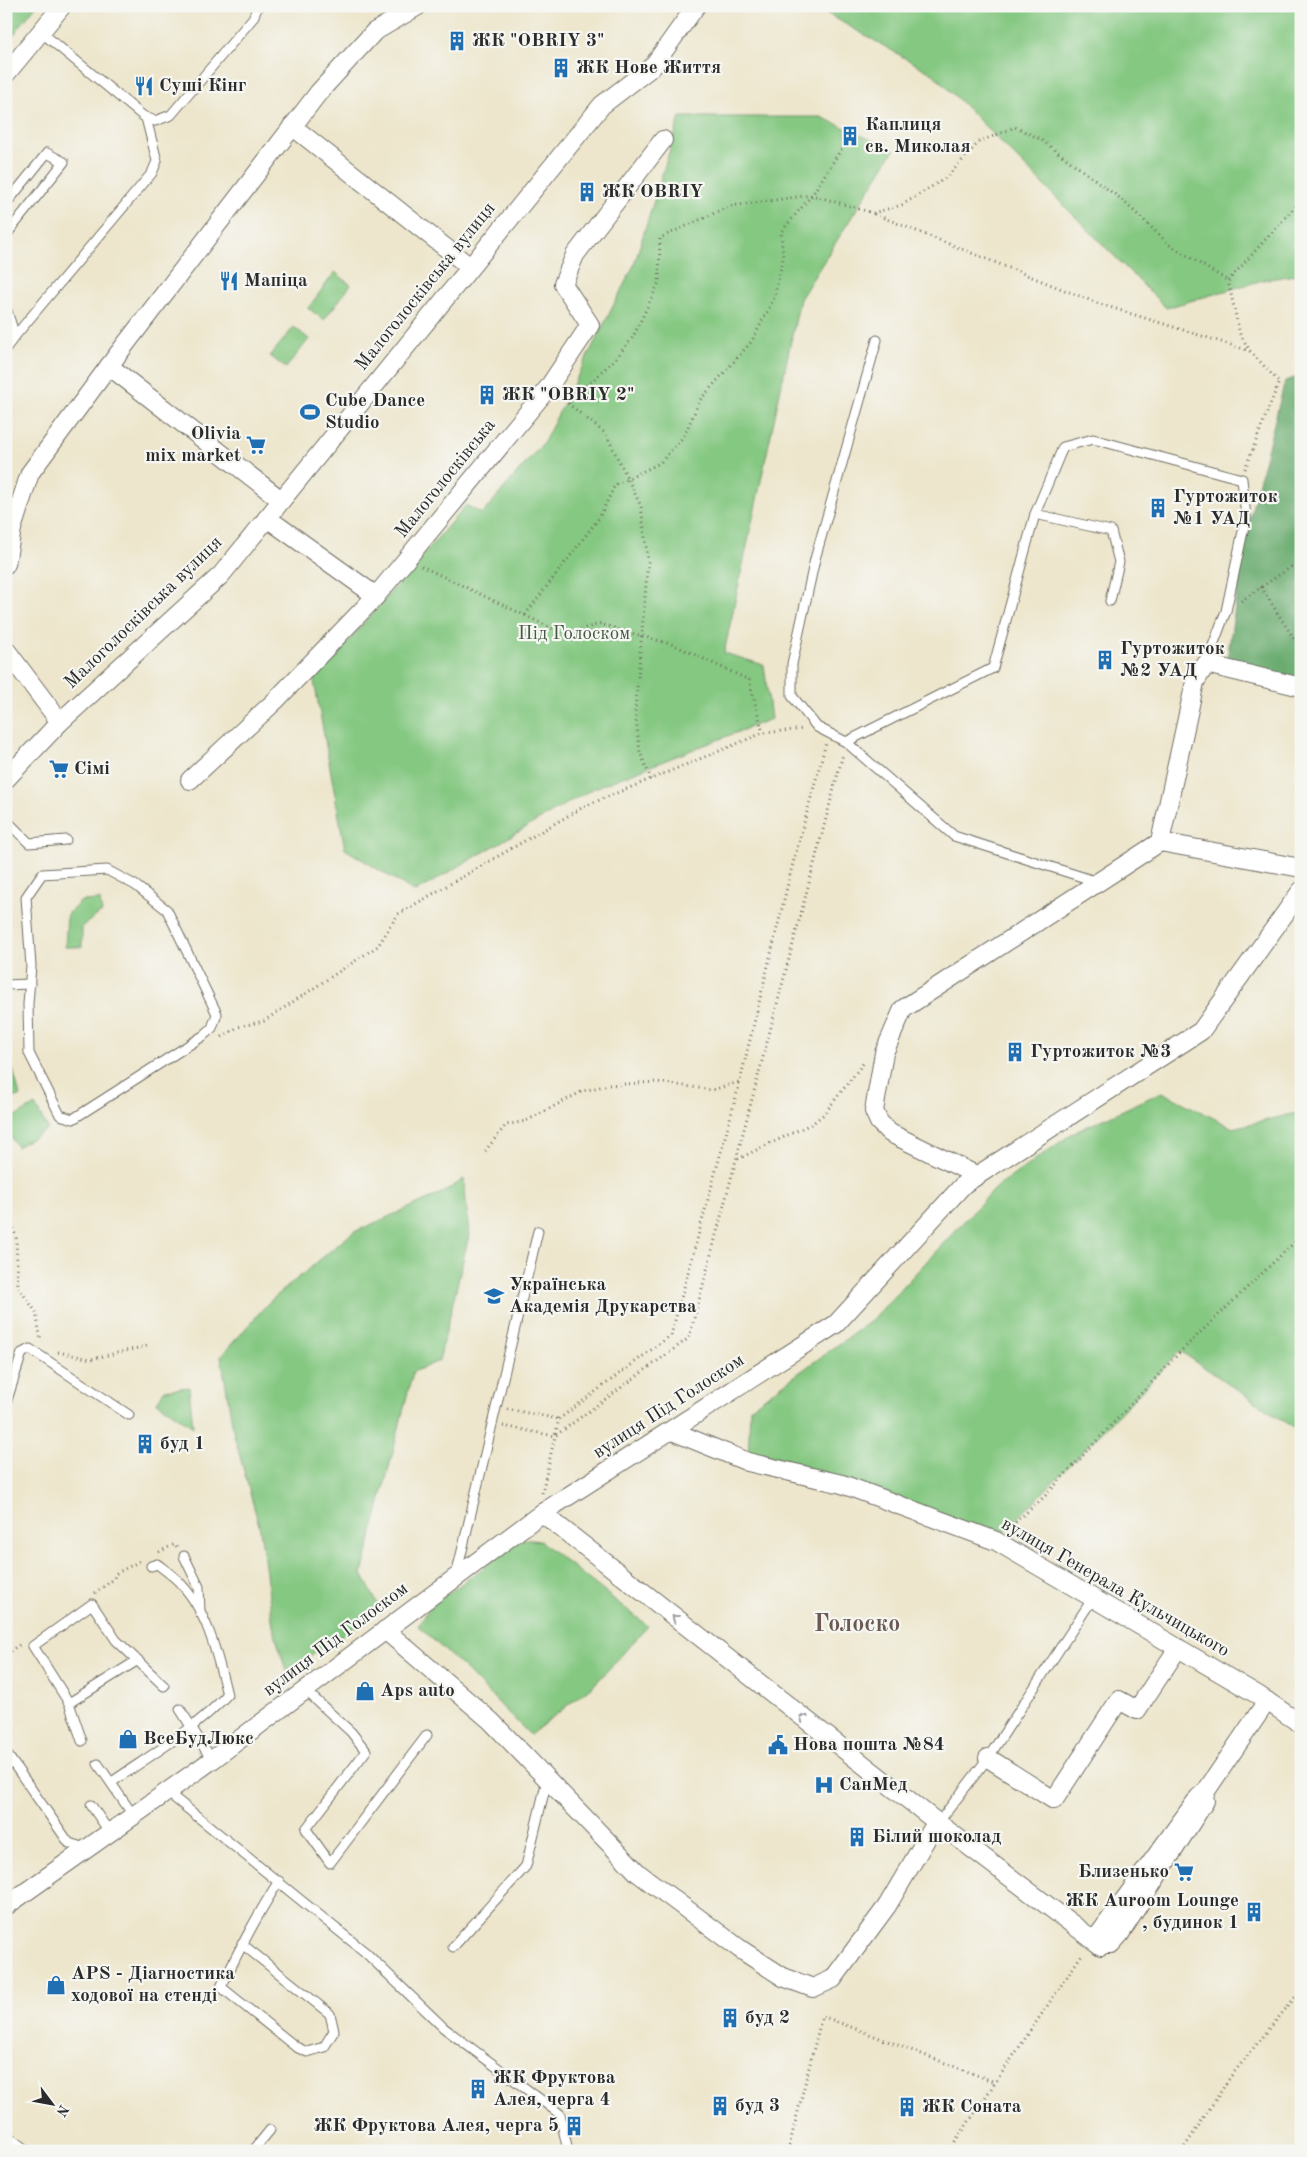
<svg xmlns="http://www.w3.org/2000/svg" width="1307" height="2157" font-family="'Old Standard TT',serif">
	<rect width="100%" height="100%" fill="#f6f6f2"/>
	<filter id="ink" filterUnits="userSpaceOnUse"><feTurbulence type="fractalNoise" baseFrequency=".02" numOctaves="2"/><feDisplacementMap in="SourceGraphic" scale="10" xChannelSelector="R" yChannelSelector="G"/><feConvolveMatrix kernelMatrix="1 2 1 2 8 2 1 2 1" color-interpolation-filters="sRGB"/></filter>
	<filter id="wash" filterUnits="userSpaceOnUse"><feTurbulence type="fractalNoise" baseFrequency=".0096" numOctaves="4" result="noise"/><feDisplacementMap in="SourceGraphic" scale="20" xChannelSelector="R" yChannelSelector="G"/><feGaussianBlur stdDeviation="1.12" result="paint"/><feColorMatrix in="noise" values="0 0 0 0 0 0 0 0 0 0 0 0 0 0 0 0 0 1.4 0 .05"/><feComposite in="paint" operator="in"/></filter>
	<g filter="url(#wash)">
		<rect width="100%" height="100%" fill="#ede6cc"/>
		<g fill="#84c881" stroke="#587a56">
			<path d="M 6,6 L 36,6 L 6,44 Z"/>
			<path d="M 814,6 L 1301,6 L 1301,274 L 1263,280 L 1166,308 L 933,74 Z"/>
			<path d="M 680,117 L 821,117 L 894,150 L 800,299 L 724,653 L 764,665 L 771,719 L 592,789 L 415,892 L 345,849 L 314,681 L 466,505 L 482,514 L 544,442 L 634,265 Z"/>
			<path d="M 335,272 L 351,285 L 324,320 L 308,308 Z"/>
			<path d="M 294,327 L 309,339 L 286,368 L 270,356 Z"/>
			<path d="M 100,900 L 102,912 L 82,926 L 82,947 L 65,947 L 67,915 L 81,901 Z"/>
			<path d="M 6,1043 L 20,1096 L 6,1100 Z"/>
			<path d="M 1162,1092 L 1233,1128 L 1301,1112 L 1301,1433 L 1180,1351 L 996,1541 L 849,1484 L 748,1462 L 750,1408 L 871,1321 L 994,1189 L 1073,1133 Z"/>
			<path d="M 35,1105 L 48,1129 L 17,1147 L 6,1129 L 6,1122 Z"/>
			<path d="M 464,1179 L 469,1235 L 439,1361 L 413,1372 L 362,1574 L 381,1610 L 286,1671 L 273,1626 L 260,1529 L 234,1435 L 221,1356 L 269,1302 L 352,1233 L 446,1191 Z"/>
			<path d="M 189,1387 L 193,1427 L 157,1402 L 164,1390 Z"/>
			<path d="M 523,1539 L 540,1541 L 648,1626 L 597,1682 L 530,1735 L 467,1671 L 418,1626 L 431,1606 Z"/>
		</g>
		<path fill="#6bac6f" stroke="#4b6c4d" d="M 1301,376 L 1301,681 L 1227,660 L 1247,528 L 1285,381 Z"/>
	</g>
	<g filter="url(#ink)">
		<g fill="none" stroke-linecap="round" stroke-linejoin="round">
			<defs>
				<g id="service">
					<path d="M 41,32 L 143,116 L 155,121 L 171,115 L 253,18 L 258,6"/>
					<path d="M 6,204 L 47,153 L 64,162 L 6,235"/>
					<path d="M 6,308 L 15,336 L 6,348"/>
					<path d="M 15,336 L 152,173 L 157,161 L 146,118"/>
					<path d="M 877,340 L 815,559 L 792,664 L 792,696 L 817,727 L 846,742 L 954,836 L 1098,882"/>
					<path d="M 1035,514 L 1063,447 L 1093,439 L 1242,479 L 1246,517 L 1226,611 L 1206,664"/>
					<path d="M 846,742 L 993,668 L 1035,514 L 1111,531 L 1119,562 L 1110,601"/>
					<path d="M 6,820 L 29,843 L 66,840"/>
					<path d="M 107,870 L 135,885 L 167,910 L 217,1014 L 212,1028 L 203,1036 L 73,1119 L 60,1115 L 29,1053 L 28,1004 L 31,966 L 26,897 L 42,874 Z"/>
					<path d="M 6,985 L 30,984"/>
					<path d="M 6,1403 L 22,1353 L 30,1349 L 129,1415"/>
					<path d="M 184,1556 L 199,1587 L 200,1613"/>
					<path d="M 456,1576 L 538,1231"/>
					<path d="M 305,1690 L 351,1732 L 366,1751 L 306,1829 L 330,1863 L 427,1735"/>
					<path d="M 69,1703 L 138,1660"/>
					<path d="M 180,1709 L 212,1760"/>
					<path d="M 82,1741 L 69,1703 L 33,1646 L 92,1604 L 116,1640 L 164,1686"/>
					<path d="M 6,1753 L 69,1843 L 88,1849"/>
					<path d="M 98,1764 L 133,1815"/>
					<path d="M 112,1782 C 151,1755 194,1730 227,1695 C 218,1658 208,1612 181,1584 C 174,1576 165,1570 157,1564 L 151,1566"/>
					<path d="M 167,1792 L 365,1952 L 444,2028 L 560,2114 L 568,2151"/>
					<path d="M 91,1805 L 110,1833"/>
					<path d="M 938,1823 L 988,1758 L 1093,1598"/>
					<path d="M 242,1944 L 330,2014 L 334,2031 L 324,2047 L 307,2052 L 296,2047 L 221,1987 C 239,1950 257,1915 279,1881"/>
					<path d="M 453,1947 L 526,1866 L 547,1780"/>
					<path d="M 253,2151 L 270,2130"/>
				</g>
				<g id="minor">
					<path d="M 6,74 L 62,6"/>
					<path d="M 292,126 L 470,267"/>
					<path d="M 109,366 L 281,500"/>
					<path d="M 267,518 L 376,596 L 548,388 L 590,325 L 563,284 L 575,255 L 663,140"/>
					<path d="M 6,564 L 12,529 L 30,473 L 118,354 L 319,92 L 374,32 L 418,6"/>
					<path d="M 6,650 L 60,722"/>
					<path d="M 6,779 L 60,722 L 221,575 L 602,105 L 653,66 L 696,6"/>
					<path d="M 190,780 L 275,701 L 376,596"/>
					<path d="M 1160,842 L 1195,682 L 1206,664 L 1301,687"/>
					<path d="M 976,1175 L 890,1133 L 879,1122 L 874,1111 L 884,1053 L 903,1009 L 1160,842 L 1301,868"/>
					<path d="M 672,1431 L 748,1462 L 842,1484 L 996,1541 L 1258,1695 L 1301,1724"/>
					<path d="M 542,1513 L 938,1823 L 1092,1939 L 1101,1946 L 1102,1944"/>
					<path d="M 385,1630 L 491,1721 L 638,1873 L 740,1949 L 783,1977 L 813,1988 L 833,1979 L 887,1906 L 931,1831 L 938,1823"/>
					<path d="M 988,1758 L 1054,1800 L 1119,1700 L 1137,1710 L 1178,1648"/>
					<path d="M 1204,1794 L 1205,1801 L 1120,1934 L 1111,1944 L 1102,1944 L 1099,1938 L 1100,1933 L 1199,1797 L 1204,1794 L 1267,1701"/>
					<path d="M 6,1906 L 212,1760 L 542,1513 L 836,1324 L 964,1184 L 1201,1031 L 1301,891"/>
					<path d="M 6,2140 L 21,2151"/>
				</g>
			</defs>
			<use href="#service" stroke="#6f6c63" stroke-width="11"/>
			<use href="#minor" stroke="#6f6c63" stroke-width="20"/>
			<g stroke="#6f6c63" stroke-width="3" stroke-dasharray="1 4" stroke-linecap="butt">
				<path d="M 874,214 L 1097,303 L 1250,351"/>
				<path d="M 560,397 L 606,434 L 641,506 L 648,562 L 635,711 L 640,752 L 651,779"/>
				<path d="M 569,403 L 617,357 L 633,337 L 659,282 L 660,238 L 730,206 L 812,195 L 873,213 L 902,205 L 947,177 L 979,142 L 1015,127 L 1040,139 L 1121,199 L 1170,245 L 1228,281"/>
				<path d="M 1245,469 L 1279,382 L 1250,351 L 1240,334 L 1228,281 L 1301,200"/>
				<path d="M 421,566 L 564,634 L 600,624 L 674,645 L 749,680 L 763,733"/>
				<path d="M 1261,587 L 1296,642 L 1301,644"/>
				<path d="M 1241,601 L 1301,560"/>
				<path d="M 525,615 L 599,518 L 615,485 L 660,463 L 684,436 L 700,400 L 752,341 L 774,298 L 783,258 L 781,232 L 812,195 L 842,148"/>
				<path d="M 222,1037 L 238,1027 L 264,1021 L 378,946 L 398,914 L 585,806 L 763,733 L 804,729"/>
				<path d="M 485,1151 L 506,1125 L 526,1121 L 583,1091 L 608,1085 L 657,1082 L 712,1090 L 739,1082"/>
				<path d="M 738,1159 L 813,1123 L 824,1114 L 865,1061"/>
				<path d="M 6,1199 L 16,1238 L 18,1287 L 36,1312 L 41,1341"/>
				<path d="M 58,1352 L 91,1359 L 147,1346"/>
				<path d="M 507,1409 L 559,1419"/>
				<path d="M 503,1426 L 555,1436 L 559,1419 L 671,1335 L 737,1093 L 793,863 L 826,743"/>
				<path d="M 542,1493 L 555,1436 L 689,1338 L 843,754"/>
				<path d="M 1008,1529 L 1044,1497 L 1181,1351 L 1301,1236"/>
				<path d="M 159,1552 L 175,1544 L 177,1547"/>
				<path d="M 95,1593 L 114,1579 L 115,1574 L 140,1561"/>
				<path d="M 6,1654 L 22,1643"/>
				<path d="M 788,2151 L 822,2016 L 995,2082"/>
				<path d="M 949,2151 L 1083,1953"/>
				<path d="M 1182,2151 L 1231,2076 L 1301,1990"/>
			</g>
			<use href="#service" stroke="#fff" stroke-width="9"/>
			<use href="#minor" stroke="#fff" stroke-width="18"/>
		</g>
		<defs><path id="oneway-chevron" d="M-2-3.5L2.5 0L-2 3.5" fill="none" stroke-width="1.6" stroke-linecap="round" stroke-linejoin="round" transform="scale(1.25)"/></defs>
		<g stroke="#a0a0a0">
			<use href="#oneway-chevron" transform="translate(675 1618) rotate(-142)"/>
			<use href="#oneway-chevron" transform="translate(803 1718) rotate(-142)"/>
		</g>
	</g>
	<defs>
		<symbol id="building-bare" viewBox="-9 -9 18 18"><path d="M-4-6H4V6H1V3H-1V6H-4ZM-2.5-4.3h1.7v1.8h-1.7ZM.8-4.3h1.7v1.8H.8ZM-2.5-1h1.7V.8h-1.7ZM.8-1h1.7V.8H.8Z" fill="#1f6fb2" stroke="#f6f6f2" stroke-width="2.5" paint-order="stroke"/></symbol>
		<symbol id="restaurant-bare" viewBox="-9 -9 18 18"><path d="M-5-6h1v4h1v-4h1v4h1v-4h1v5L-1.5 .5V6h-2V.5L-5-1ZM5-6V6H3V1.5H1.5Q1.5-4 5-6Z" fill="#1f6fb2" stroke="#f6f6f2" stroke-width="2.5" paint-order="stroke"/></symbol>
		<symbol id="stadium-bare" viewBox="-9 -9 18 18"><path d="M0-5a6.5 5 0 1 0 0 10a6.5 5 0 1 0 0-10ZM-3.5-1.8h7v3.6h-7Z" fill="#1f6fb2" stroke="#f6f6f2" stroke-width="2.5" paint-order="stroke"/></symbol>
		<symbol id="supermarket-bare" viewBox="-9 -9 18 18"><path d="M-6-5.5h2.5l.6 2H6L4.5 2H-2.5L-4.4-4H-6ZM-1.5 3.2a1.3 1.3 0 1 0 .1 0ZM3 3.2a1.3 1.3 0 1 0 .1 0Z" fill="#1f6fb2" stroke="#f6f6f2" stroke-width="2.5" paint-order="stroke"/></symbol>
		<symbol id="university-bare" viewBox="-9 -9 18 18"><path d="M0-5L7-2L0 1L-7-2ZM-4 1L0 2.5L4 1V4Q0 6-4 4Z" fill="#1f6fb2" stroke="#f6f6f2" stroke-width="2.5" paint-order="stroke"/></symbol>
		<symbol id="shop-bare" viewBox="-9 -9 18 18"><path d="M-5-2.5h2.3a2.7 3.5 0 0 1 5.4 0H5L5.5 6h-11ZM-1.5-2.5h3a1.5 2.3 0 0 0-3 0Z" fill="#1f6fb2" stroke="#f6f6f2" stroke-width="2.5" paint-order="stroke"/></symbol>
		<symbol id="civic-bare" viewBox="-9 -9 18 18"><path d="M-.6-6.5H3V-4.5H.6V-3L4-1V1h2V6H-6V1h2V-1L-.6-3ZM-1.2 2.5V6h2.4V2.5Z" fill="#1f6fb2" stroke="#f6f6f2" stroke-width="2.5" paint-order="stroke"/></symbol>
		<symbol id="hospital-bare" viewBox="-9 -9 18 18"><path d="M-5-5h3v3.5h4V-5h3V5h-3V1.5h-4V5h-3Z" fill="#1f6fb2" stroke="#f6f6f2" stroke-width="2.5" paint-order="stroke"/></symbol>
	</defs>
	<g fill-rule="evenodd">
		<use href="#building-bare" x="443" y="27" width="28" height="28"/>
		<use href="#building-bare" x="547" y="54" width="28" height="28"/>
		<use href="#restaurant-bare" x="130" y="72" width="28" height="28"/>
		<use href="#building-bare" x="836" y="122" width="28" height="28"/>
		<use href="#building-bare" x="573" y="178" width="28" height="28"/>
		<use href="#restaurant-bare" x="215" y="267" width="28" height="28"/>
		<use href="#building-bare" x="473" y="381" width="28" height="28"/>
		<use href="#stadium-bare" x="296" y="398" width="28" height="28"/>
		<use href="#supermarket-bare" x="242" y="431" width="28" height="28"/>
		<use href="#building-bare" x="1144" y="494" width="28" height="28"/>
		<use href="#building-bare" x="1091" y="646" width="28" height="28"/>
		<use href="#supermarket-bare" x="45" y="755" width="28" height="28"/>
		<use href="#building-bare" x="1001" y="1038" width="28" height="28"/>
		<use href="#university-bare" x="480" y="1282" width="28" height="28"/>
		<use href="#building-bare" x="131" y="1430" width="28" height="28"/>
		<use href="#shop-bare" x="351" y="1677" width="28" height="28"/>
		<use href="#shop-bare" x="114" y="1725" width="28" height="28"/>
		<use href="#civic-bare" x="764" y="1731" width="28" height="28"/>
		<use href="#hospital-bare" x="810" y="1771" width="28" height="28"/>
		<use href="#building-bare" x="843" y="1823" width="28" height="28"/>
		<use href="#supermarket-bare" x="1170" y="1858" width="28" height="28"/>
		<use href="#building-bare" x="1240" y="1898" width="28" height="28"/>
		<use href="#shop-bare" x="42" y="1971" width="28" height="28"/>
		<use href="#building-bare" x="716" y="2004" width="28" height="28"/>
		<use href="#building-bare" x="464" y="2075" width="28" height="28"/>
		<use href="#building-bare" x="706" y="2092" width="28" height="28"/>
		<use href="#building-bare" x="893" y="2093" width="28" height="28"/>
		<use href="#building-bare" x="560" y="2112" width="28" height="28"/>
	</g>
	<g text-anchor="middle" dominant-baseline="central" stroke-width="4.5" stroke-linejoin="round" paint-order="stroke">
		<g font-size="19" font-weight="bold" fill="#2b2b2b" stroke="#f6f6f2" text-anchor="start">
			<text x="472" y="41">ЖК "OBRIY 3"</text>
			<text x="576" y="68">ЖК Нове Життя</text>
			<text x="159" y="86">Суші Кінг</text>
			<text x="865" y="125">Каплиця<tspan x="865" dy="22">св. Миколая</tspan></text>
			<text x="602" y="192">ЖК OBRIY</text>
			<text x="244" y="281">Мапіца</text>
			<text x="502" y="395">ЖК "OBRIY 2"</text>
			<text x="325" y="401">Cube Dance<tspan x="325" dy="22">Studio</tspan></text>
			<text x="241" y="434" text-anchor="end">Olivia<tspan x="241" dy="22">mix market</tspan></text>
			<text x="1173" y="497">Гуртожиток<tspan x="1173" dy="22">№1 УАД</tspan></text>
			<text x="1120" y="649">Гуртожиток<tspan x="1120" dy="22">№2 УАД</tspan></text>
			<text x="74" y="769">Сімі</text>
			<text x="1030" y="1052">Гуртожиток №3</text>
			<text x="509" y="1285">Українська<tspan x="509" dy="22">Академія Друкарства</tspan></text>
			<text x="160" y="1444">буд 1</text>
			<text x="380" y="1691">Aps auto</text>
			<text x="143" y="1739">ВсеБудЛюкс</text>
			<text x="793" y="1745">Нова пошта №84</text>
			<text x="839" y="1785">СанМед</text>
			<text x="872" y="1837">Білий шоколад</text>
			<text x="1169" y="1872" text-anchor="end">Близенько</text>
			<text x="1239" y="1901" text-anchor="end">ЖК Auroom Lounge<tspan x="1239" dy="22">, будинок 1</tspan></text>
			<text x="71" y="1974">APS - Діагностика<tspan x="71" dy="22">ходової на стенді</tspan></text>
			<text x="745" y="2018">буд 2</text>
			<text x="493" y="2078">ЖК Фруктова<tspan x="493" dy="22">Алея, черга 4</tspan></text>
			<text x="735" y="2106">буд 3</text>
			<text x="922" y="2107">ЖК Соната</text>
			<text x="559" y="2126" text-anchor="end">ЖК Фруктова Алея, черга 5</text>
		</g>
		<g font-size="19" fill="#2b2b2b" stroke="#f6f6f2">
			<text transform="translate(426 287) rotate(-51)">Малоголосківська вулиця</text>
			<text transform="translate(446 479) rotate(-51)">Малоголосківська</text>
			<text transform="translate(144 613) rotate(-44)">Малоголосківська вулиця</text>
			<text transform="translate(669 1407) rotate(-33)">вулиця Під Голоском</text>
			<text transform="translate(1115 1588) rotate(30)">вулиця Генерала Кульчицького</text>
			<text transform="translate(336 1640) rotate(-37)">вулиця Під Голоском</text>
		</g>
		<g font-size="19" fill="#465a45" stroke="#f6f6f2">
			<text x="574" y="634">Під Голоском</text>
		</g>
		<g font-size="24" font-weight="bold" fill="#6b5952" stroke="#f6f6f2">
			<text x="857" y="1625">Голоско</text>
		</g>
	</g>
	<rect width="1307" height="2157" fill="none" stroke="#f6f6f2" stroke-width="25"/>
	<g transform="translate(52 2104) rotate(122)" stroke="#f6f6f2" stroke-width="4" paint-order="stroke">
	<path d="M0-4L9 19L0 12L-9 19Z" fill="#2b2b2b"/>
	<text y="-8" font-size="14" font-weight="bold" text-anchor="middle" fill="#2b2b2b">N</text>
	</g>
</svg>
